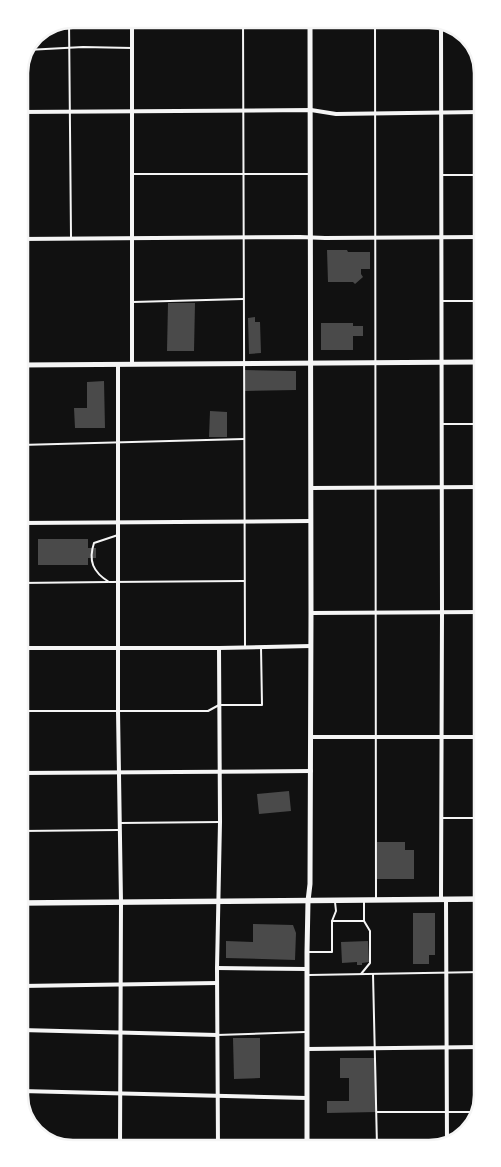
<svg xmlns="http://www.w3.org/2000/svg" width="501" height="1167" font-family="'Open Sans',sans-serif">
	<rect width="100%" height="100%" fill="#111"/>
	<g fill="#4a4a4a">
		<path d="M 327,250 L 347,250 L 348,252 L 370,252 L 370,269 L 361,269 L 361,274 L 363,277 L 355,284 L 353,282 L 328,282 Z"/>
		<path d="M 168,303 L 195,303 L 194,351 L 167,351 Z"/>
		<path d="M 255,317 L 255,322 L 260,322 L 261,353 L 249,354 L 248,318 Z"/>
		<path d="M 321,323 L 353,323 L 353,326 L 363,326 L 363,336 L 353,336 L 353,350 L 321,350 Z"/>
		<path d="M 244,370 L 296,371 L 296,390 L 244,391 Z"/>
		<path d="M 104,381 L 105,428 L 75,428 L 74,408 L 87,408 L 87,382 Z"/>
		<path d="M 210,411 L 227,412 L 227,437 L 209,437 Z"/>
		<path d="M 38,539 L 88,539 L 88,548 L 96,548 L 96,558 L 88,558 L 88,565 L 38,565 Z"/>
		<path d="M 289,791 L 291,811 L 259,814 L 257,794 Z"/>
		<path d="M 377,842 L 405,842 L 405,850 L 414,850 L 414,879 L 377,879 Z"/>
		<path d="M 413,913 L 435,913 L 435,955 L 429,955 L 429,964 L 413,964 Z"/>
		<rect x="477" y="914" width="5" height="27"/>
		<path d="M 253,924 L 293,925 L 296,933 L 295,960 L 226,958 L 226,941 L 253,942 Z"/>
		<path d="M 368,941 L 369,962 L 362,963 L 362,965 L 357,965 L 357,962 L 342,963 L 341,942 Z"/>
		<path d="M 233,1038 L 260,1038 L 260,1078 L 234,1079 Z"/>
		<path d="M 340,1058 L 376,1058 L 377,1112 L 327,1113 L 327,1101 L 349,1101 L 349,1078 L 340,1078 Z"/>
	</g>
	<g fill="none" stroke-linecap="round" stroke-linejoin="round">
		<g stroke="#f5f5f5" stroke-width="2">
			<path d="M 243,19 L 245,646"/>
			<path d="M 375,19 L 376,900"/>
			<path d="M 69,20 L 71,237"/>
			<path d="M 27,50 L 83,47 L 132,48"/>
			<path d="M 132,174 L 309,174"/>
			<path d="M 442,175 L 480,175"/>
			<path d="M 442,301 L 480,301"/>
			<path d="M 133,302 L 243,299"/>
			<path d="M 443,424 L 480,424"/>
			<path d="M 20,445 L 244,439"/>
			<path d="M 118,535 L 94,543 C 88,561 93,572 109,582 L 244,581"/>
			<path d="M 20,583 L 108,582"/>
			<path d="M 20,711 L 208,711 L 219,705 L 262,705 L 261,647"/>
			<path d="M 441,818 L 482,818"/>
			<path d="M 120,823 L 220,822"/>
			<path d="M 21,831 L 118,830"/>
			<path d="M 332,921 L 336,911 L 335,902"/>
			<path d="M 307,952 L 332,952 L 332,921 L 364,921 L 364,902"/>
			<path d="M 361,974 L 370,963 L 370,931 L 364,921"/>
			<path d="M 373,974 L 377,1146"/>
			<path d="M 309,975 L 482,972"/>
			<path d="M 217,1035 L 305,1032"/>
			<path d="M 377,1112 L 477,1112"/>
		</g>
		<g stroke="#f5f5f5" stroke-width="4">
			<path d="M 441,22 L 442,613 L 441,899"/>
			<path d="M 19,112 L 311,110 L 336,114 L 480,112"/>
			<path d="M 19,239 L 300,237 L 325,238 L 480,237"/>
			<path d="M 132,364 L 132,19"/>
			<path d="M 118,365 L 118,711 L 121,902 L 120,1148"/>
			<path d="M 311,488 L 481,487"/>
			<path d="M 20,523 L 311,521"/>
			<path d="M 311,613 L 481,612"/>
			<path d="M 20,648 L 219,648 L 311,646"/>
			<path d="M 311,737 L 481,737"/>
			<path d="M 21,773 L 311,771"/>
			<path d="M 446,899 L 447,1144"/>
			<path d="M 217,968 L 307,969"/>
			<path d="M 21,986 L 217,983"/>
			<path d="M 21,1030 L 217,1035"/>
			<path d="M 307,1049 L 482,1047"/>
			<path d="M 21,1091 L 307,1098"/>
			<path d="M 218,1147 L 217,968 L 220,822 L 219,648"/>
		</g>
		<g stroke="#f5f5f5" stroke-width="5">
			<path d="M 20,365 L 480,362"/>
			<path d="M 307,1146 L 307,952 L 308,901 L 310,884 L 311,613 L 310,19"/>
		</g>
		<path stroke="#f5f5f5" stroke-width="5.5" d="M 21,903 L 482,899"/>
	</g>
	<path d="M0 0H501V1167H0ZM73 28H429A45 45 0 0 1 474 73V1095A45 45 0 0 1 429 1140H73A45 45 0 0 1 28 1095V73A45 45 0 0 1 73 28Z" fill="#fff" fill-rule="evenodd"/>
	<path fill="none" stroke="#f5f5f5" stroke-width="2.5" d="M73 28H429A45 45 0 0 1 474 73V1095A45 45 0 0 1 429 1140H73A45 45 0 0 1 28 1095V73A45 45 0 0 1 73 28Z"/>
</svg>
